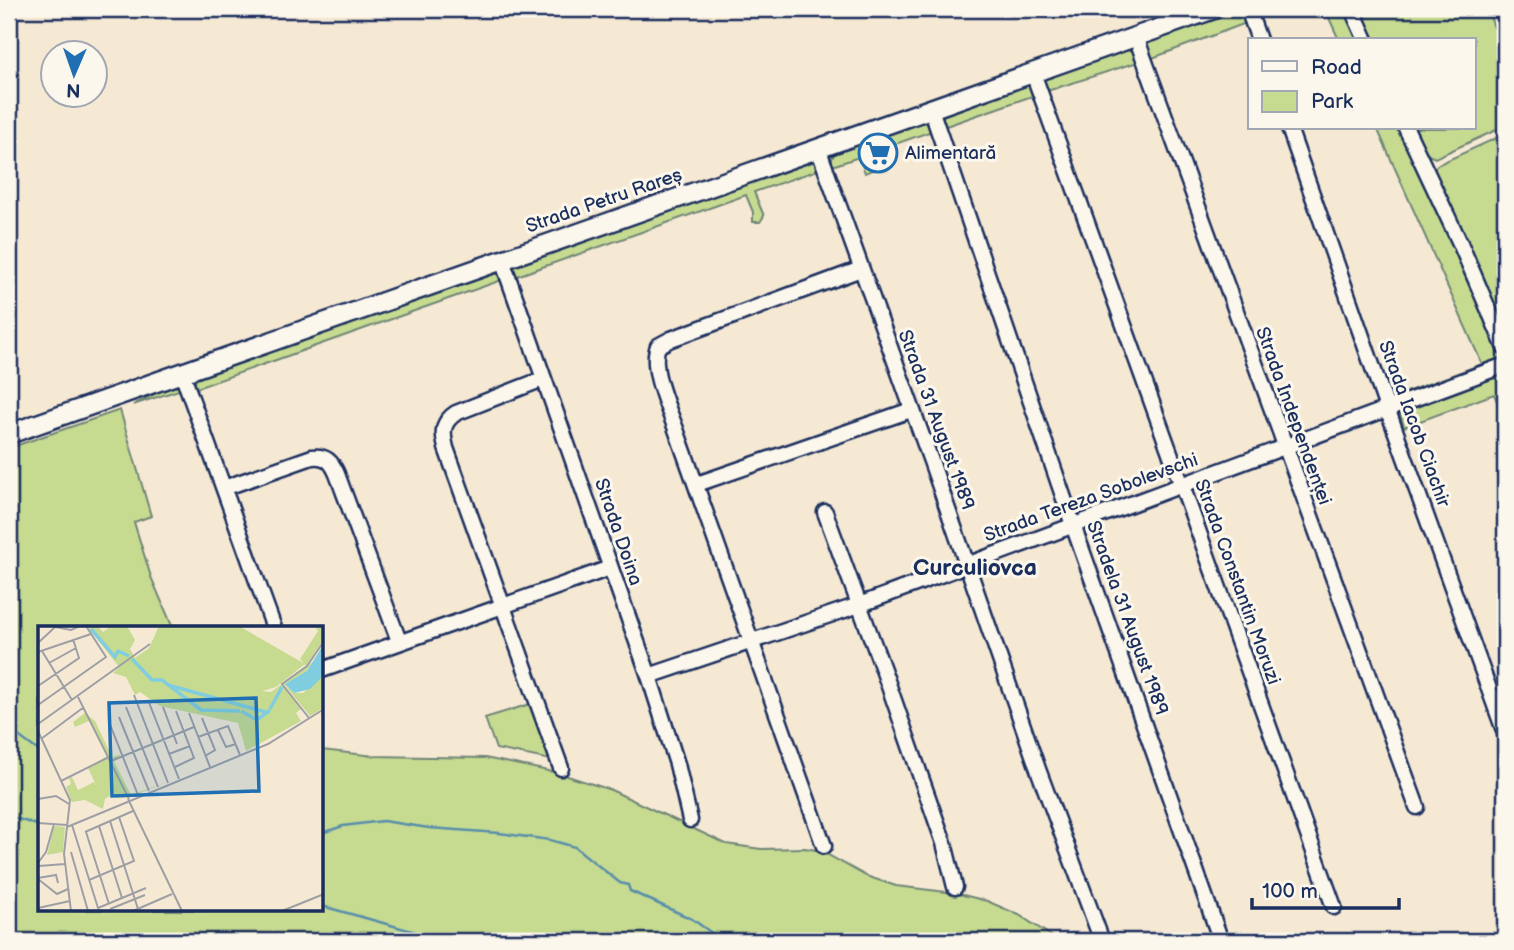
<svg xmlns="http://www.w3.org/2000/svg" width="1514" height="950" font-family="'Balsamiq Sans',sans-serif">
	<rect width="100%" height="100%" fill="#f6e9d4"/>
	<filter id="ink" filterUnits="userSpaceOnUse"><feTurbulence type="fractalNoise" baseFrequency=".0143" numOctaves="2"/><feDisplacementMap in="SourceGraphic" scale="14" xChannelSelector="R" yChannelSelector="G"/><feConvolveMatrix kernelMatrix="1 2 1 2 8 2 1 2 1" color-interpolation-filters="sRGB"/></filter>
	<g filter="url(#ink)">
		<path fill="#f2dfc3" d="M 877,136 L 890,173 L 872,170 L 862,141 Z"/>
		<g fill="#c6db90" stroke="#708577" stroke-width="2">
			<path d="M 1237,9 L 1242,9 L 1249,22 L 1147,60 L 1147,41 Z"/>
			<path d="M 1325,9 L 1347,9 L 1361,40 L 1339,40 Z"/>
			<path d="M 1378,9 L 1487,9 L 1494,27 L 1505,23 L 1505,126 L 1435,158 L 1428,155 L 1415,128 L 1474,128 L 1474,40 L 1374,40 L 1362,14 Z"/>
			<path d="M 1127,48 L 1131,48 L 1141,61 L 1044,92 L 1041,84 L 1045,82 L 1045,77 Z"/>
			<path d="M 1027,83 L 1030,83 L 1038,94 L 943,127 L 943,113 Z"/>
			<path d="M 925,118 L 932,131 L 867,154 L 872,170 L 865,173 L 859,157 L 832,166 L 832,158 L 837,150 Z"/>
			<path d="M 1377,128 L 1401,128 L 1504,356 L 1501,362 L 1394,402 L 1392,397 L 1482,364 Z"/>
			<path d="M 1505,134 L 1505,337 L 1432,172 L 1437,165 Z"/>
			<path d="M 812,159 L 815,161 L 818,170 L 754,192 L 764,216 L 760,222 L 753,222 L 753,212 L 746,195 L 517,276 L 514,269 L 515,264 Z"/>
			<path d="M 496,271 L 502,280 L 197,388 L 194,386 L 197,377 Z"/>
			<path d="M 1500,371 L 1505,373 L 1505,421 L 1494,394 L 1404,427 L 1399,411 Z"/>
			<path d="M 172,385 L 182,389 L 133,405 Z"/>
			<path d="M 120,410 L 151,516 L 134,522 L 151,577 L 173,628 L 40,628 L 40,910 L 322,910 L 322,750 L 375,756 L 485,758 L 558,773 L 611,790 L 726,844 L 761,849 L 805,848 L 821,851 L 866,876 L 896,886 L 955,893 L 987,901 L 1019,915 L 1059,941 L 9,941 L 9,448 Z"/>
			<path d="M 530,704 L 551,760 L 496,749 L 485,718 Z"/>
		</g>
		<g fill="none" stroke-linecap="round" stroke-linejoin="round">
			<g stroke="#588eab" stroke-width="2.5">
				<path d="M 9,729 L 40,752"/>
				<path d="M 9,816 L 40,826"/>
				<path d="M 322,833 L 343,826 L 383,821 L 429,828 L 499,833 L 550,840 L 575,847 L 620,883 L 628,885 L 630,891 L 692,919 L 723,941"/>
				<path d="M 322,906 L 448,941"/>
			</g>
			<defs>
				<g id="minor">
					<path d="M 1248,9 L 1259,40"/>
					<path d="M 1352,9 L 1366,40"/>
					<path d="M 1136,37 L 1417,807"/>
					<path d="M 1033,73 L 1334,907"/>
					<path d="M 931,109 L 1073,525 L 1221,941"/>
					<path d="M 1289,128 L 1387,408 L 1505,733"/>
					<path d="M 1406,128 L 1460,243 L 1505,348"/>
					<path d="M 818,148 L 931,461 L 1039,772 L 1102,941"/>
					<path d="M 502,260 L 649,676 L 677,764 L 690,820"/>
					<path d="M 182,373 L 274,628"/>
					<path d="M 543,379 L 456,413 C 442,422 442,433 446,448 L 561,768"/>
					<path d="M 697,484 L 911,410"/>
					<path d="M 224,488 L 312,457 C 326,455 332,462 337,474 L 399,641"/>
					<path d="M 825,512 L 884,672 L 944,843 L 955,887"/>
					<path d="M 322,670 L 610,568"/>
					<path d="M 649,676 L 859,605 L 1505,365"/>
					<path d="M 824,846 L 678,435 C 670,411 649,369 658,346 L 671,339 L 861,269"/>
				</g>
				<path id="major" d="M 9,434 L 1214,9"/>
			</defs>
			<use href="#minor" stroke="#1b2f5e" stroke-width="19"/>
			<use href="#major" stroke="#1b2f5e" stroke-width="23"/>
			<use href="#minor" stroke="#fbf7ec" stroke-width="14"/>
			<use href="#major" stroke="#fbf7ec" stroke-width="18"/>
		</g>
	</g>
	<defs>
		<symbol id="supermarket-ring" viewBox="-11 -11 22 22"><circle r="9.5" fill="#fbf7ec" stroke="#1f6fb2" stroke-width="1.5"/><path d="M-6-5.5h2.5l.6 2H6L4.5 2H-2.5L-4.4-4H-6ZM-1.5 3.2a1.3 1.3 0 1 0 .1 0ZM3 3.2a1.3 1.3 0 1 0 .1 0Z" fill="#1f6fb2"/></symbol>
	</defs>
	<g fill-rule="evenodd">
		<use href="#supermarket-ring" x="856" y="131" width="44" height="44"/>
	</g>
	<g text-anchor="middle" dominant-baseline="central" stroke-width="6" stroke-linejoin="round" paint-order="stroke">
		<g font-size="19" fill="#1b2f5e" stroke="#fbf7ec" text-anchor="start">
			<text x="905" y="153">Alimentară</text>
		</g>
		<g font-size="19" fill="#1b2f5e" stroke="#fbf7ec">
			<text transform="translate(604 201) rotate(-19)">Strada Petru Rareș</text>
			<text transform="translate(1293 416) rotate(70)">Strada Independenței</text>
			<text transform="translate(936 420) rotate(70)">Strada 31 August 1989</text>
			<text transform="translate(1414 424) rotate(70)">Strada Iacob Ciachir</text>
			<text transform="translate(1091 498) rotate(-20)">Strada Tereza Sobolevschi</text>
			<text transform="translate(618 532) rotate(71)">Strada Doina</text>
			<text transform="translate(1237 582) rotate(70)">Strada Constantin Moruzi</text>
			<text transform="translate(1127 618) rotate(70)">Stradela 31 August 1989</text>
		</g>
		<g font-size="23" font-weight="bold" fill="#1b2f5e" stroke="#fbf7ec">
			<text x="975" y="568">Curculiovca</text>
		</g>
	</g>
	<g transform="translate(38 626)">
		<rect width="285" height="285" fill="#f6e9d4"/>
		<path d="M 49,0 L 60,0 L 65,6 L 73,0 L 89,0 L 97,14 L 92,23 L 97,32 L 111,22 L 121,0 L 201,0 L 267,38 L 238,61 L 224,65 L 233,66 L 244,58 L 264,82 L 258,87 L 263,95 L 208,125 L 200,97 L 122,80 L 102,66 L 97,69 L 88,51 L 75,47 L 81,41 ZM 276,0 L 285,0 L 285,14 L 268,40 L 262,33 L 280,5 ZM 275,36 L 268,46 L 247,58 L 256,67 L 265,67 L 285,50 L 285,82 L 272,90 L 245,57 ZM 47,87 L 57,95 L 74,131 L 83,128 L 76,135 L 93,169 L 129,156 L 92,171 L 78,172 L 76,167 L 67,173 L 65,183 L 47,174 L 34,176 L 28,161 L 33,158 L 31,152 L 34,151 L 40,164 L 56,156 L 59,161 L 50,142 L 69,130 L 51,95 L 37,101 L 35,96 ZM 16,200 L 27,201 L 25,226 L 9,229 Z" fill="#c6db90"/>
		<path d="M 285,19 L 285,50 L 272,63 L 256,67 L 247,58 L 269,45 Z" fill="#80cddf"/>
		<path fill="none" stroke="#80cddf" stroke-width="3.5" d="M 53,3 L 77,31 L 80,25 L 91,30M 94,33 L 114,54 L 124,54 L 163,84 L 202,85M 130,59 L 231,87M 232,83 L 244,61M 203,85 L 219,94 L 232,84"/>
		<path fill="none" stroke="#9e9fa5" stroke-width="2" d="M 0,17 L 17,1 L 33,4 L 42,0M 4,25 L 34,74M 0,26 L 53,8M 11,37 L 38,22M 0,60 L 41,32 L 35,13M 96,69 L 130,157M 40,71 L 91,173M 110,74 L 141,153M 0,79 L 68,31 L 48,0M 88,81 L 120,161M 125,81 L 139,118M 151,87 L 172,141M 81,91 L 111,165M 164,92 L 177,124 L 167,130M 271,92 L 244,58 L 269,40 L 286,15M 71,96 L 100,169M 0,98 L 112,18M 180,104 L 188,121 L 198,118M 0,105 L 32,174 L 26,228 L 33,285M 160,111 L 190,100 L 202,129M 3,113 L 46,81M 131,128 L 152,120M 73,135 L 156,101M 137,141 L 156,132 L 138,85M 23,155 L 71,131M 0,173 L 18,170 L 31,178M 90,173 L 144,285M 72,195 L 100,283M 0,197 L 29,199M 34,199 L 61,285M 61,200 L 84,272M 29,201 L 230,118 L 286,83M 47,206 L 95,185M 48,206 L 71,278M 33,226 L 50,285M 0,237 L 8,226 L 16,198M 1,240 L 27,238M 0,252 L 18,249 L 20,257M 0,253 L 19,268 L 30,263M 51,254 L 96,235 L 81,191M 0,282 L 32,275M 60,282 L 108,262M 72,283 L 107,269M 95,285 L 134,268M 244,285 L 286,268"/>
		<path fill="#1f6fb2" fill-opacity="0.15" stroke="#1f6fb2" stroke-width="3.5" d="M 218,72 L 221,165 L 74,170 L 71,77 Z"/>
		<rect width="285" height="285" fill="none" stroke="#1b2f5e" stroke-width="3.5"/>
	</g>
	<rect width="1514" height="950" fill="none" stroke="#fbf7ec" stroke-width="35"/>
	<rect x="18" y="18" width="1479" height="915" fill="none" stroke="#1b2f5e" stroke-width="2.5" filter="url(#ink)"/>
	<rect x="1248" y="38" width="228" height="91" fill="#fbf7ec" stroke="#a1a7b3" stroke-width="2"/>
	<rect x="1262" y="61" width="35" height="10" fill="#fbf7ec" stroke="#a1a7b3" stroke-width="2"/>
	<text x="1311" y="74" font-size="21" fill="#1b2f5e">Road</text>
	<rect x="1262" y="91" width="35" height="21" fill="#c6db90" stroke="#a1a7b3" stroke-width="2"/>
	<text x="1311" y="108" font-size="21" fill="#1b2f5e">Park</text>
	<g transform="translate(74 74) rotate(182)"><circle r="33" fill="#fbf7ec" stroke="#a1a7b3" stroke-width="2"/>
	<path d="M0-5L12 26L0 18L-12 26Z" fill="#1f6fb2"/>
	<text y="-10" font-size="19" font-weight="bold" text-anchor="middle" fill="#1b2f5e">N</text>
	</g>
	<path d="M1252 898v10h147v-10" fill="none" stroke="#1b2f5e" stroke-width="3.5"/>
	<text x="1262" y="898" font-size="21" fill="#1b2f5e" stroke="#fbf7ec" stroke-width="5" paint-order="stroke">100 m</text>
</svg>
